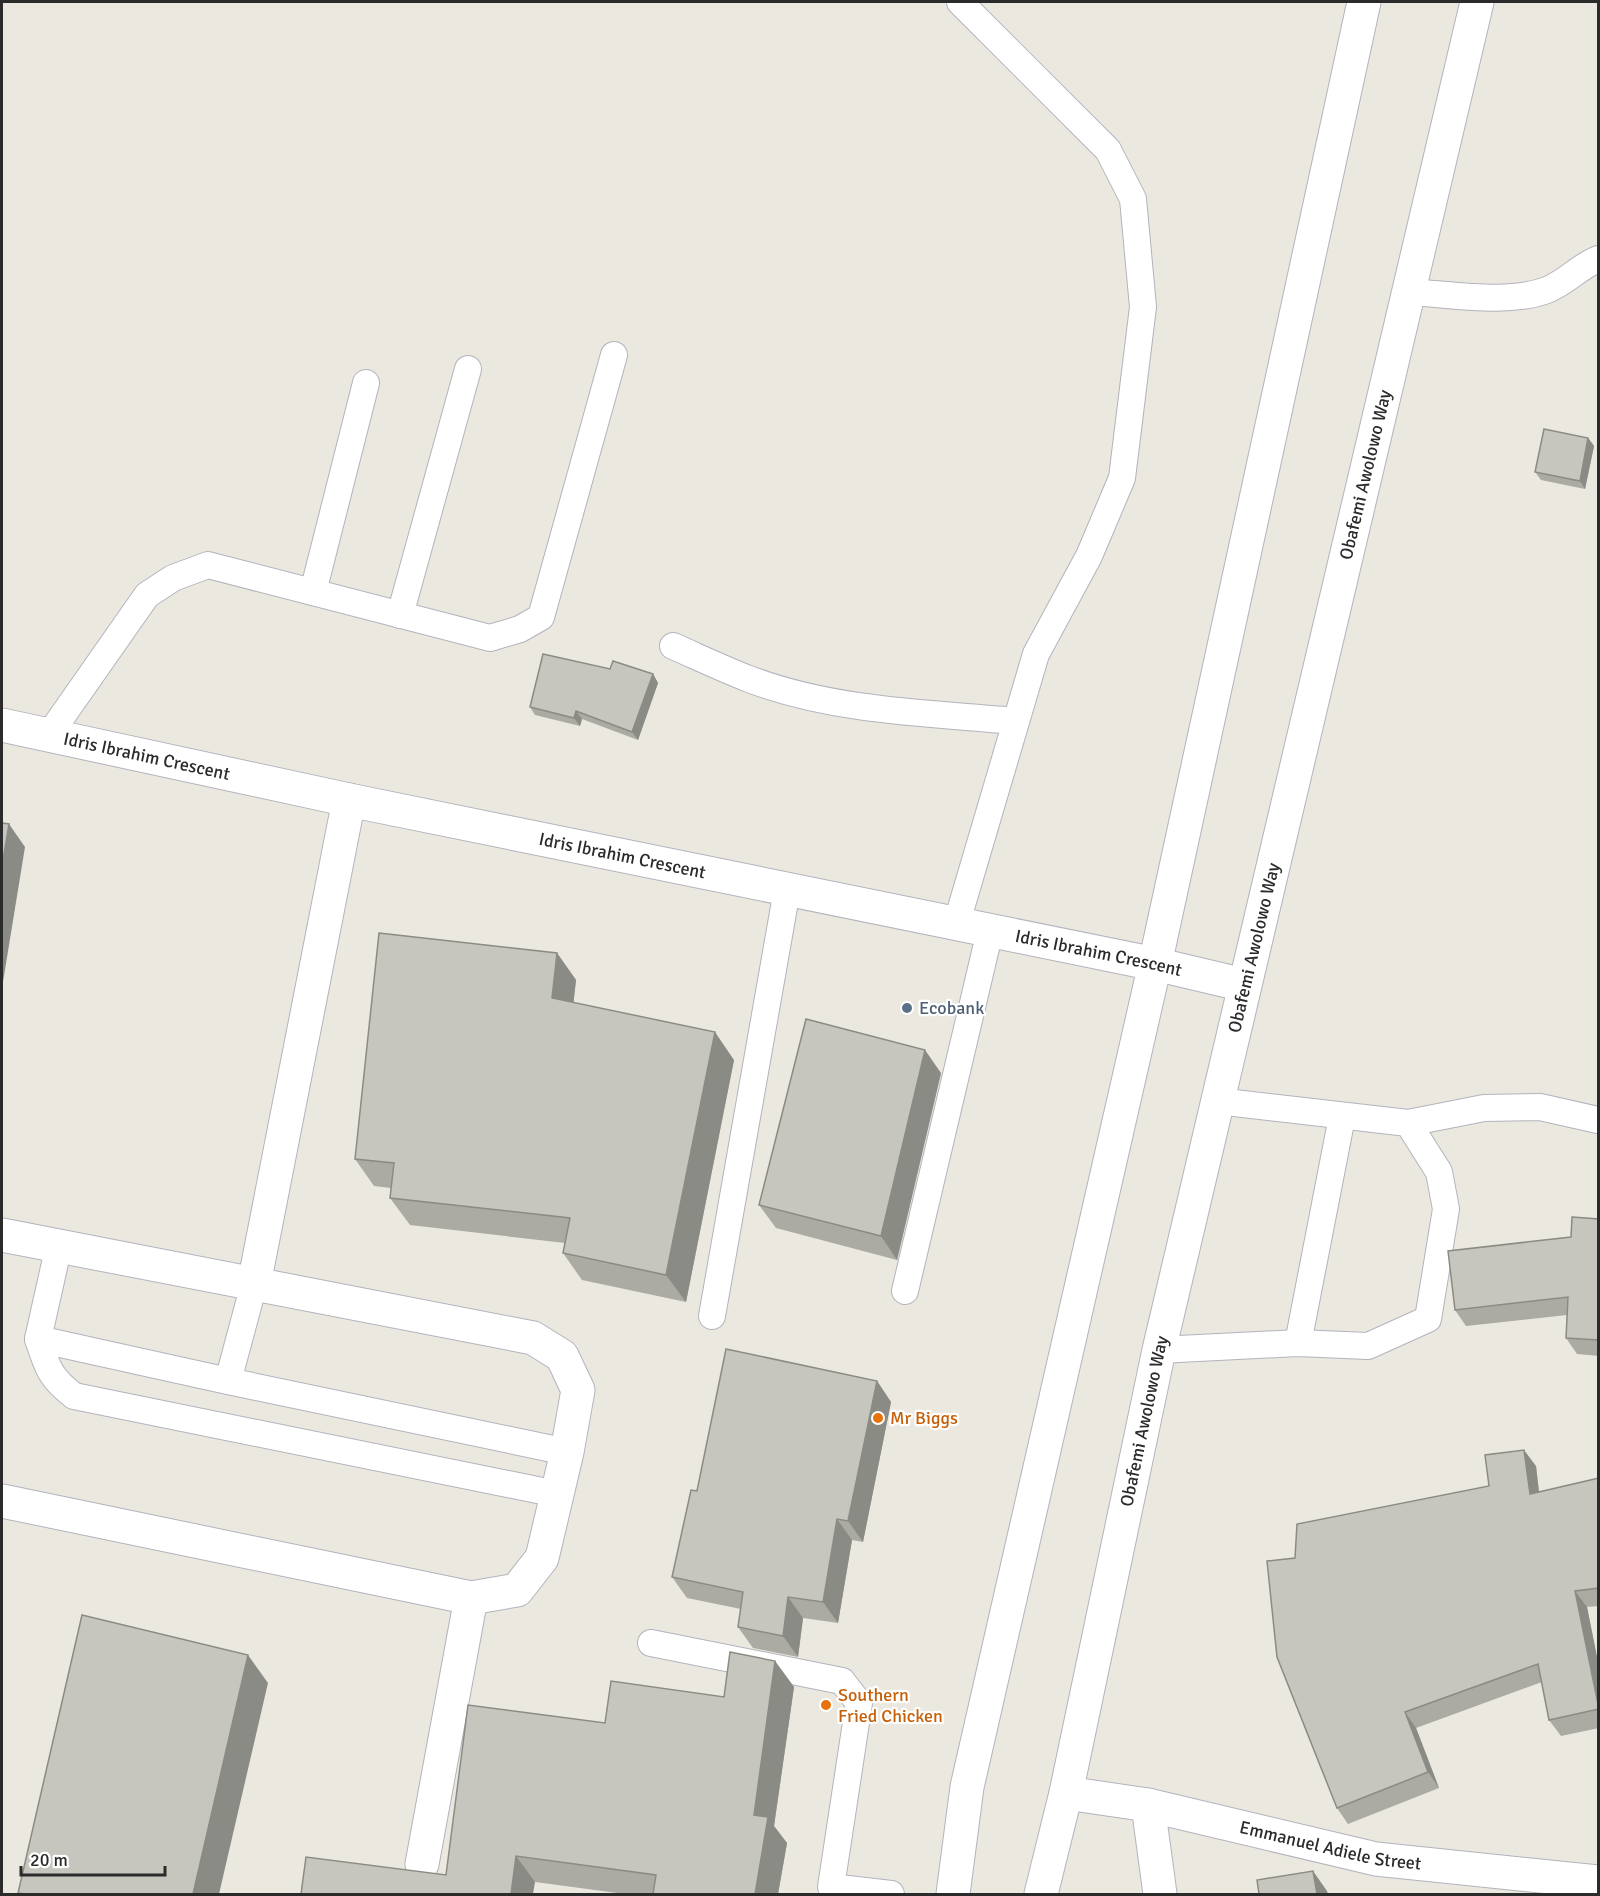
<svg xmlns="http://www.w3.org/2000/svg" width="1600" height="1896" font-family="Signika,sans-serif">
	<rect width="100%" height="100%" fill="#ebe8e0"/>
	<g fill="none" stroke-linecap="round" stroke-linejoin="round">
		<defs>
			<g id="service">
				<path d="M 1408,292 C 1451,294 1507,305 1547,290 C 1567,282 1580,266 1598,259"/>
				<path d="M 313,592 L 366,383"/>
				<path d="M 400,615 L 468,369"/>
				<path d="M 673,646 C 698,657 723,669 749,679 C 833,711 927,713 1016,721"/>
				<path d="M 49,735 L 147,595 L 173,578 L 208,565 L 490,638 L 520,629 L 541,617 L 614,355"/>
				<path d="M 956,925 L 1036,654 L 1089,556 L 1122,478 L 1143,307 L 1133,199 L 1108,150 L 960,2"/>
				<path d="M 1408,1123 L 1484,1108 L 1540,1107 L 1598,1120"/>
				<path d="M 59,1245 L 38,1339 L 228,1381"/>
				<path d="M 254,1284 L 228,1381 L 567,1452"/>
				<path d="M 905,1291 L 990,931"/>
				<path d="M 712,1316 L 787,890"/>
				<path d="M 38,1339 C 47,1367 50,1378 74,1396 L 557,1494"/>
				<path d="M 1298,1343 L 1342,1117"/>
				<path d="M 1159,1350 L 1298,1343 L 1368,1346 L 1428,1319 L 1446,1209 L 1439,1172 L 1408,1123 L 1217,1101"/>
				<path d="M 651,1643 L 842,1681 L 859,1703 L 831,1887 L 891,1894"/>
			</g>
			<g id="minor">
				<path id="s1" d="M 2,725 L 349,800 L 1155,964 L 1244,985"/>
				<path d="M 2,1235 L 533,1338 L 562,1356 L 578,1390 L 567,1452 L 542,1558 L 517,1590 L 471,1598 L 2,1501"/>
				<path d="M 254,1284 L 349,800"/>
				<path id="s2" d="M 1066,1793 L 1148,1805 L 1376,1859 L 1598,1882"/>
				<path d="M 1148,1805 L 1160,1894"/>
				<path d="M 422,1864 L 471,1598"/>
			</g>
			<g id="secondary">
				<path d="M 953,1894 L 967,1787 L 1155,964 L 1364,2"/>
				<path id="s3" d="M 1041,1894 L 1066,1793 L 1159,1350 L 1477,2"/>
			</g>
		</defs>
		<use href="#service" stroke="#b3b3bd" stroke-width="28"/>
		<use href="#minor" stroke="#b3b3bd" stroke-width="35"/>
		<use href="#secondary" stroke="#b3b3bd" stroke-width="35"/>
		<use href="#service" stroke="#fff" stroke-width="26"/>
		<use href="#minor" stroke="#fff" stroke-width="33"/>
		<use href="#secondary" stroke="#fff" stroke-width="33"/>
	</g>
	<g fill="#abaaa3">
		<path d="M 1588,438 L 1594,446 L 1585,489 L 1541,480 L 1535,472 Z"/>
		<path d="M 610,669 L 653,674 L 658,683 L 638,740 L 582,719 L 580,726 L 535,715 L 530,707 Z"/>
		<path d="M 557,953 L 576,980 L 573,1003 L 734,1060 L 686,1302 L 582,1280 L 563,1253 L 565,1243 L 410,1225 L 390,1198 L 391,1188 L 374,1186 L 355,1159 Z"/>
		<path d="M 941,1073 L 897,1260 L 776,1228 L 759,1205 Z"/>
		<path d="M 1599,1219 L 1599,1356 L 1577,1354 L 1566,1338 L 1567,1315 L 1466,1326 L 1455,1310 L 1571,1237 Z"/>
		<path d="M 877,1381 L 891,1402 L 863,1542 L 852,1540 L 838,1623 L 803,1618 L 798,1657 L 753,1648 L 738,1627 L 741,1609 L 687,1598 L 672,1577 L 697,1491 Z"/>
		<path d="M 1536,1466 L 1539,1492 L 1599,1478 L 1599,1606 L 1587,1607 L 1599,1667 L 1599,1728 L 1561,1736 L 1549,1720 L 1542,1682 L 1416,1728 L 1439,1788 L 1348,1824 L 1337,1808 L 1489,1486 Z"/>
		<path d="M 775,1661 L 794,1687 L 774,1826 L 787,1843 L 778,1894 L 625,1894 L 535,1882 L 446,1875 L 605,1723 L 724,1697 Z"/>
	</g>
	<g fill="#8b8b85">
		<path d="M 1588,438 L 1594,446 L 1585,489 L 1580,481 Z"/>
		<path d="M 653,674 L 658,683 L 638,740 L 632,732 Z"/>
		<path d="M 576,711 L 582,719 L 580,726 L 574,718 Z"/>
		<path d="M 9,824 L 25,847 L 2,988 L 2,866 Z"/>
		<path d="M 557,953 L 576,980 L 571,1026 L 552,998 Z"/>
		<path d="M 715,1032 L 734,1060 L 686,1302 L 666,1275 Z"/>
		<path d="M 925,1050 L 941,1073 L 897,1260 L 881,1236 Z"/>
		<path d="M 877,1381 L 891,1402 L 863,1542 L 848,1521 Z"/>
		<path d="M 1524,1450 L 1536,1466 L 1541,1510 L 1530,1494 Z"/>
		<path d="M 837,1519 L 852,1540 L 838,1623 L 823,1602 Z"/>
		<path d="M 1575,1591 L 1587,1607 L 1599,1667 L 1599,1707 Z"/>
		<path d="M 788,1597 L 803,1618 L 798,1657 L 783,1636 Z"/>
		<path d="M 248,1655 L 268,1683 L 219,1894 L 193,1894 Z"/>
		<path d="M 775,1661 L 794,1687 L 774,1826 L 787,1843 L 778,1894 L 755,1894 L 754,1815 Z"/>
		<path d="M 1405,1712 L 1416,1728 L 1439,1788 L 1428,1772 Z"/>
		<path d="M 516,1856 L 535,1882 L 533,1894 L 511,1894 Z"/>
		<path d="M 1313,1871 L 1327,1891 L 1328,1894 L 1317,1894 Z"/>
	</g>
	<g fill="#c7c6be" stroke="#8b8b85" stroke-width="1.5">
		<path d="M 1544,429 L 1588,438 L 1580,481 L 1535,472 Z"/>
		<path d="M 543,654 L 610,669 L 613,661 L 653,674 L 632,732 L 576,711 L 574,718 L 530,707 Z"/>
		<path d="M 2,823 L 9,824 L 2,866 Z"/>
		<path d="M 379,933 L 557,953 L 552,998 L 715,1032 L 666,1275 L 563,1253 L 570,1218 L 390,1198 L 394,1163 L 355,1159 Z"/>
		<path d="M 806,1019 L 925,1050 L 881,1236 L 759,1205 Z"/>
		<path d="M 1572,1217 L 1599,1219 L 1599,1340 L 1566,1338 L 1568,1297 L 1455,1310 L 1448,1251 L 1571,1237 Z"/>
		<path d="M 726,1349 L 877,1381 L 848,1521 L 837,1519 L 823,1602 L 788,1597 L 783,1636 L 738,1627 L 743,1592 L 672,1577 L 691,1490 L 697,1491 Z"/>
		<path d="M 1524,1450 L 1530,1494 L 1599,1478 L 1599,1588 L 1575,1591 L 1599,1709 L 1549,1720 L 1538,1664 L 1405,1712 L 1428,1772 L 1337,1808 L 1277,1657 L 1267,1561 L 1295,1558 L 1297,1524 L 1489,1486 L 1485,1455 Z"/>
		<path d="M 82,1615 L 248,1655 L 193,1894 L 25,1894 L 18,1893 Z"/>
		<path d="M 730,1652 L 775,1661 L 754,1815 L 768,1817 L 755,1894 L 653,1894 L 656,1875 L 516,1856 L 511,1894 L 301,1894 L 306,1857 L 446,1875 L 468,1705 L 605,1723 L 611,1681 L 724,1697 Z"/>
		<path d="M 1313,1871 L 1317,1894 L 1259,1894 L 1257,1880 Z"/>
	</g>
	<circle fill="#5c6f8a" stroke="#fff" stroke-width="2" cx="907" cy="1008" r="6"/>
	<g fill="#e8710a" stroke="#fff" stroke-width="2">
		<circle cx="878" cy="1418" r="6"/>
		<circle cx="826" cy="1705" r="6"/>
	</g>
	<g text-anchor="middle" dominant-baseline="central" stroke-width="4.5" stroke-linejoin="round" paint-order="stroke">
		<g font-size="18" fill="#2b2b2b" stroke="#fff">
			<text stroke="none"><textPath href="#s3" startOffset="1456">Obafemi Awolowo Way</textPath></text>
			<text stroke="none"><textPath href="#s1" startOffset="148">Idris Ibrahim Crescent</textPath></text>
			<text stroke="none"><textPath href="#s1" startOffset="634">Idris Ibrahim Crescent</textPath></text>
			<text stroke="none"><textPath href="#s3" startOffset="970">Obafemi Awolowo Way</textPath></text>
			<text stroke="none"><textPath href="#s1" startOffset="1120">Idris Ibrahim Crescent</textPath></text>
			<text stroke="none"><textPath href="#s3" startOffset="484">Obafemi Awolowo Way</textPath></text>
			<text stroke="none"><textPath href="#s2" startOffset="270">Emmanuel Adiele Street</textPath></text>
		</g>
		<g font-size="18" fill="#4e5e75" stroke="#fff" text-anchor="start">
			<text x="919" y="1008">Ecobank</text>
		</g>
		<g font-size="18" fill="#c56008" stroke="#fff" text-anchor="start">
			<text x="890" y="1418">Mr Biggs</text>
			<text x="838" y="1695">Southern<tspan x="838" dy="21">Fried Chicken</tspan></text>
		</g>
	</g>
	<rect width="1600" height="1896" fill="none" stroke="#2b2b2b" stroke-width="6"/>
	<path d="M21 1866v9h144v-9" fill="none" stroke="#2b2b2b" stroke-width="3"/>
	<text x="30" y="1866" font-size="18" fill="#2b2b2b" stroke="#ffffff" stroke-width="4.5" paint-order="stroke">20 m</text>
</svg>
